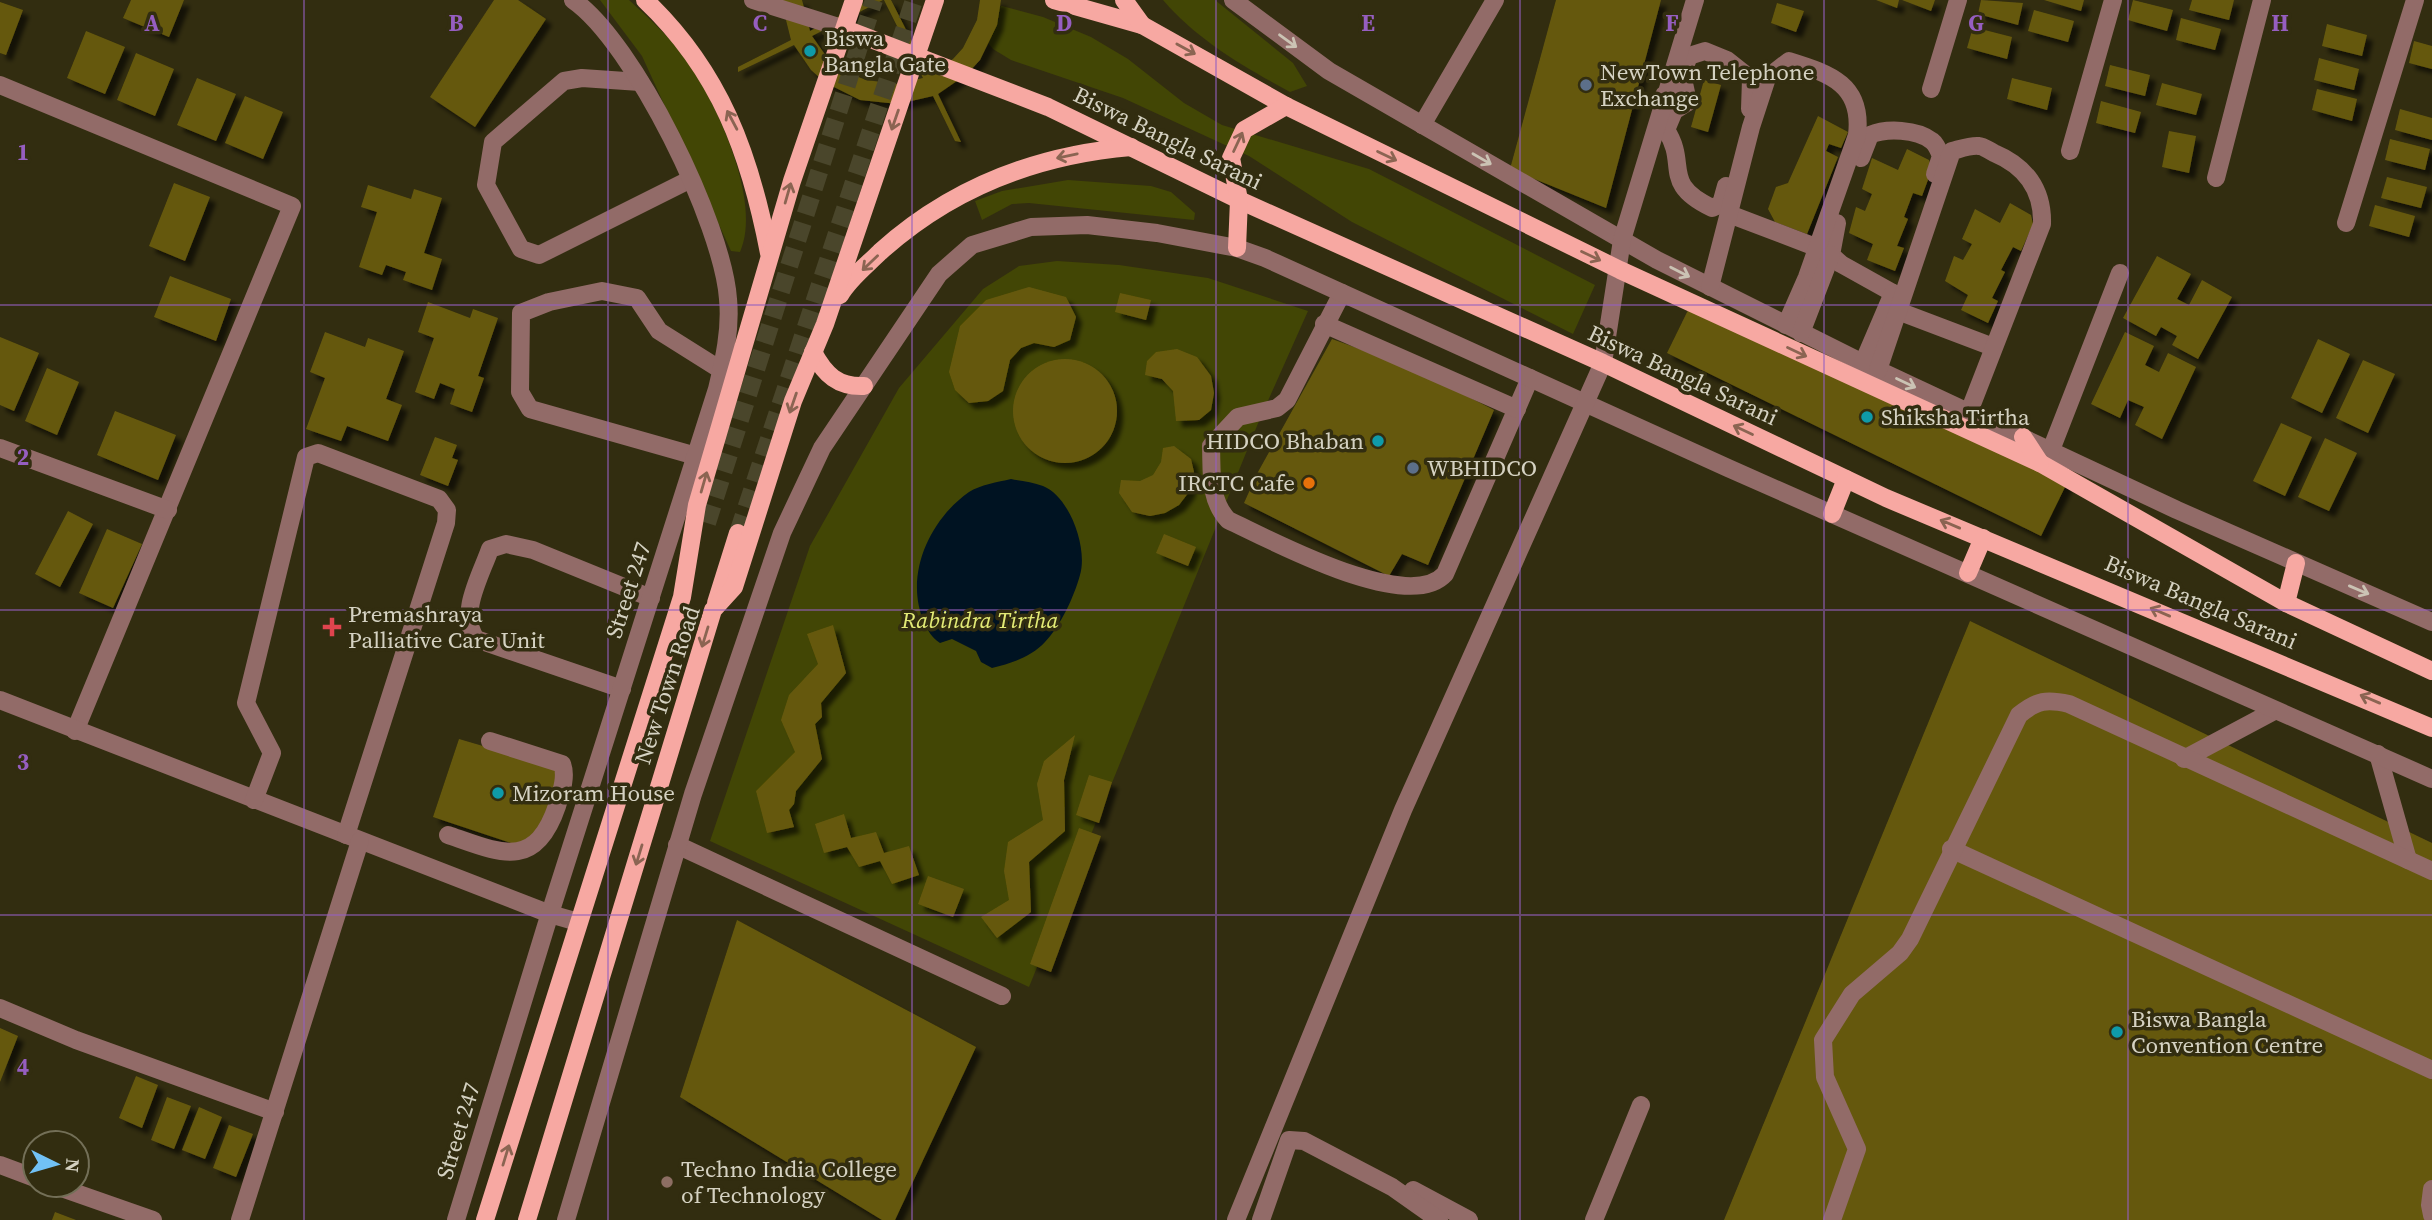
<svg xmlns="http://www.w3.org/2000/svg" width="2432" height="1220" font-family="'Source Serif 4',serif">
	<defs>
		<filter id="shadow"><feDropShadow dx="6" dy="6" stdDeviation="2" flood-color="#0009"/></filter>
	</defs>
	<rect width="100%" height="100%" fill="#322d10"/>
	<g fill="#424605">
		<path d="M 600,0 L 629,0 C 650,19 671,38 688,62 C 716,102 763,203 740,252 L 731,251 L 642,56 Z"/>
		<path d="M 1163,0 L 1215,0 L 1293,63 L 1307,86 L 1290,92 C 1244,67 1197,40 1163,0 Z"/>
		<path d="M 1002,6 L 1043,17 L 1091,37 L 1128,59 L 1184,103 L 1222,125 L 1369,169 L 1595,285 L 1573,334 L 1352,222 L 1249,156 L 1123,98 L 1011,60 L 993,49 L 981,35 L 995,8 Z"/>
		<path d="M 1068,180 L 1151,186 L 1171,192 L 1195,213 L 1194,220 L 1029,203 L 1012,204 L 982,220 L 975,201 L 1002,191 Z"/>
		<path d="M 1057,261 L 1119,265 L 1208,278 L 1308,311 L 1259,421 L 1029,987 L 710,841 L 810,546 L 899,388 L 983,289 L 1019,266 Z"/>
	</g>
	<path fill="#001322" d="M 1011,479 C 1021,481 1033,482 1043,486 C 1070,497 1088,548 1080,575 C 1074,597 1061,625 1045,642 C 1031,657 1012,663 992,668 L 981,662 L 976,651 L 952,639 L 940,643 C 931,637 929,632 924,622 C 904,576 929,520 969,492 C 980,485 998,482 1011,479 Z"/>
	<g fill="#65580d" filter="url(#shadow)">
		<path d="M 131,0 L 184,0 L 169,37 L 123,18 Z"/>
		<path d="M 494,0 L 518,0 L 546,19 L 475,127 L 430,97 Z"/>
		<path d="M 781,0 L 802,0 L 810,31 L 871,0 L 883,0 L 812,36 L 826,56 L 851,74 L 866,80 L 897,84 L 923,78 L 884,0 L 891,0 L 929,75 L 953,59 L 963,48 L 977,20 L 980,0 L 1001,0 L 997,25 L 980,60 L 967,74 L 938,94 L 961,142 L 955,141 L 933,96 L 898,104 L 860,100 L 826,83 L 811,70 L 794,45 L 738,72 L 738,67 L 791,40 Z"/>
		<path d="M 1556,0 L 1661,0 L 1606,208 L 1510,169 Z"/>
		<path d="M 1876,0 L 1899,0 L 1897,8 Z"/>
		<path d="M 1902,0 L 1935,0 L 1931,11 Z"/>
		<path d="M 1981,0 L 2023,3 L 2018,25 L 1978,14 Z"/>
		<path d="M 2044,0 L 2084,0 L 2081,11 Z"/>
		<path d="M 2133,0 L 2173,10 L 2167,31 L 2128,20 Z"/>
		<path d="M 2192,0 L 2234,0 L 2229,20 L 2189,10 Z"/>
		<path d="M 0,2 L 23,10 L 6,55 L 0,53 Z"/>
		<path d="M 1777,3 L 1804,11 L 1796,32 L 1771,23 Z"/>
		<path d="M 2034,10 L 2074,21 L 2068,42 L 2028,31 Z"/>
		<path d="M 2181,18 L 2221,29 L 2215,50 L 2176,40 Z"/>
		<path d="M 2327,24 L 2367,35 L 2362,56 L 2322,46 Z"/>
		<path d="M 1973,27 L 2012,37 L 2007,59 L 1967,48 Z"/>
		<path d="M 86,31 L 125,47 L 105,94 L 67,78 Z"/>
		<path d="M 2414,41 L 2432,46 L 2432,69 L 2409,63 Z"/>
		<path d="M 136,53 L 174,69 L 155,116 L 117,100 Z"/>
		<path d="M 2319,58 L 2359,69 L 2354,90 L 2314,80 Z"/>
		<path d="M 2110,65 L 2150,75 L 2145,96 L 2105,86 Z"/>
		<path d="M 197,78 L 236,94 L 216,141 L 177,125 Z"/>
		<path d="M 2012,78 L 2052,88 L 2047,110 L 2007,99 Z"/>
		<path d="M 1704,80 L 1721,85 L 1708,132 L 1691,127 Z"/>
		<path d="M 2162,83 L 2202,94 L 2196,115 L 2156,105 Z"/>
		<path d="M 2317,89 L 2357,99 L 2352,121 L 2312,110 Z"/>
		<path d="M 245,96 L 283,112 L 263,159 L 225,143 Z"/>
		<path d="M 2101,101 L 2141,112 L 2135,133 L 2096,123 Z"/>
		<path d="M 2400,109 L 2432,118 L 2432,140 L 2395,130 Z"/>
		<path d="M 1818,116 L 1848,132 L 1841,148 L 1829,144 L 1826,151 L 1838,157 L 1807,234 L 1775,222 L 1768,209 L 1776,187 L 1788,183 Z"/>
		<path d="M 2169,131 L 2196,136 L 2189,173 L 2162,167 Z"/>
		<path d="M 2390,139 L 2430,149 L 2425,170 L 2385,160 Z"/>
		<path d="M 1907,149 L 1929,160 L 1932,169 L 1922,196 L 1913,193 L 1904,217 L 1908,219 L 1897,246 L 1904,248 L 1895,271 L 1867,260 L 1873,244 L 1849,233 L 1856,207 L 1865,211 L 1872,194 L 1862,189 L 1872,158 L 1898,170 Z"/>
		<path d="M 2387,177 L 2427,187 L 2421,208 L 2381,198 Z"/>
		<path d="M 174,183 L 210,197 L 185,261 L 149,246 Z"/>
		<path d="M 368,185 L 411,199 L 414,189 L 442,198 L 424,253 L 442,259 L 432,290 L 403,280 L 406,272 L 386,265 L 382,275 L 359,267 L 377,212 L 361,207 Z"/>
		<path d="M 2010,203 L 2031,215 L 2033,224 L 2021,251 L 2013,247 L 2001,270 L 2005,272 L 1992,298 L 1998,301 L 1988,323 L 1961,310 L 1968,295 L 1945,281 L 1954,256 L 1963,260 L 1972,244 L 1962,239 L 1975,209 L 2000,223 Z"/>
		<path d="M 2375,205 L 2415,216 L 2409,237 L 2369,226 Z"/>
		<path d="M 2157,256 L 2191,274 L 2177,299 L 2189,305 L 2202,280 L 2232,297 L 2198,359 L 2172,345 L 2177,336 L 2161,327 L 2156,336 L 2123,318 Z"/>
		<path d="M 170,276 L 231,299 L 216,341 L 154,317 Z"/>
		<path d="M 1029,287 L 1066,297 L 1076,317 L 1070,340 L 1054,347 L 1034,343 L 1021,348 L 1010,360 L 1003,391 L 988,401 L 969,403 L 955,390 L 949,372 L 960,326 L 986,300 Z"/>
		<path d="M 1120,293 L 1151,300 L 1146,320 L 1115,312 Z"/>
		<path d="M 1694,298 L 2068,481 L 2041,536 L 1667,353 Z"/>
		<path d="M 428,302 L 470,318 L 473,309 L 498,318 L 478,376 L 484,378 L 472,412 L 450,404 L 455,389 L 440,383 L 434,399 L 415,392 L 434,338 L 418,332 Z"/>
		<path d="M 325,332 L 365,347 L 368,338 L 404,351 L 386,399 L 402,405 L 388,441 L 347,426 L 341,441 L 306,429 L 325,378 L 310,372 Z"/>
		<path d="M 2125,332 L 2154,346 L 2145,365 L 2159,372 L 2168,353 L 2196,367 L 2162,439 L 2135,425 L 2144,407 L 2128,400 L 2120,418 L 2091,404 Z"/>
		<path d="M 0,337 L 39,353 L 14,411 L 0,405 Z"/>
		<path d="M 1332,339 L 1412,368 L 1494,410 L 1428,565 L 1402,554 L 1389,576 L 1244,503 L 1258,472 Z"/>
		<path d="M 2318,339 L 2350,354 L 2322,413 L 2291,398 Z"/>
		<path d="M 1177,349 L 1197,357 L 1211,376 L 1214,393 L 1211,410 L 1199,420 L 1176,421 L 1173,391 L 1162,379 L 1145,375 L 1147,361 L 1156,352 Z"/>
		<circle cx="1065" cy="411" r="52"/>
		<path d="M 2363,360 L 2395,374 L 2368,433 L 2336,418 Z"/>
		<path d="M 47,368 L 79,382 L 57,435 L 25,421 Z"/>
		<path d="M 115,411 L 176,435 L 158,480 L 97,455 Z"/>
		<path d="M 2281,423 L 2312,437 L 2285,496 L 2253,481 Z"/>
		<path d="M 435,437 L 457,445 L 452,458 L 458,460 L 448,486 L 420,475 Z"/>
		<path d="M 2325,438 L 2357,453 L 2329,511 L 2298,497 Z"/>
		<path d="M 1174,446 L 1191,459 L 1194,472 L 1189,492 L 1179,505 L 1165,513 L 1150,516 L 1132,512 L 1119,493 L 1121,480 L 1140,481 L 1153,475 L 1161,462 L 1163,448 Z"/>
		<path d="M 68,511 L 93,524 L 60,587 L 35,574 Z"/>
		<path d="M 107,529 L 142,544 L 113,608 L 79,593 Z"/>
		<path d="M 1164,534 L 1196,547 L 1188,566 L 1156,553 Z"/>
		<path d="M 1970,621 L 2432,843 L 2432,1220 L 1724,1220 Z"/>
		<path d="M 833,625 L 846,673 L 821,703 L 822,717 L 815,724 L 822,759 L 796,791 L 794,804 L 789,810 L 794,827 L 767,833 L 756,791 L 795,752 L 781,720 L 789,695 L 818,664 L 807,634 Z"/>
		<path d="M 1075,735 L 1064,780 L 1065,831 L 1029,862 L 1031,912 L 997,938 L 981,917 L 1009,900 L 1004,871 L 1008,842 L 1043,820 L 1037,784 L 1044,761 Z"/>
		<path d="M 459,739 L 562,769 L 548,819 L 520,846 L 433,817 Z"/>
		<path d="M 1089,775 L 1112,782 L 1099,823 L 1076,815 Z"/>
		<path d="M 844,814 L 851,838 L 876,832 L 884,853 L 909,846 L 919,875 L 892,884 L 880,861 L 859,867 L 847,847 L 824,853 L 815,824 Z"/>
		<path d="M 1079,828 L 1101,836 L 1051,972 L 1030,964 Z"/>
		<path d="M 928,876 L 964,889 L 953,917 L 918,904 Z"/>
		<path d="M 737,920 L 976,1047 L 895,1220 L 882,1220 L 680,1097 Z"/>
		<path d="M 0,1028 L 18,1036 L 0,1082 Z"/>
		<path d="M 136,1076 L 158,1085 L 142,1128 L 119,1118 Z"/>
		<path d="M 167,1097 L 191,1106 L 174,1149 L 151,1140 Z"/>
		<path d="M 199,1107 L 222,1117 L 205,1159 L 182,1150 Z"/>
		<path d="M 229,1125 L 253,1134 L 236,1177 L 213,1168 Z"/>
		<path d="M 55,1212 L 76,1220 L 52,1220 Z"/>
	</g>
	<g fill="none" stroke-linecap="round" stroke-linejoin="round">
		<g stroke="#4a462b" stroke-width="18" stroke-dasharray="18 9" stroke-linecap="butt">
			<path d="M 707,523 L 874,0"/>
			<path d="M 738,533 L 914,0"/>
		</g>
		<g stroke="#926b68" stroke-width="18">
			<path d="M 753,0 L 845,29"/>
			<path d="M 1233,0 L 1329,71 L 1657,260 L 1863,363 L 2177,510 L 2432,622"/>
			<path d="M 640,82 L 582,78 L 564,81 L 493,142 L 486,185 L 521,249 L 539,255 L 689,180"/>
			<path d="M 0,85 L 292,206 L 75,731"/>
			<path d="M 1931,89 L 1958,0"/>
			<path d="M 1664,95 L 1688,102 L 1682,74 L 1689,56 L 1705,51 L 1727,60 L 1751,79 L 1750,109"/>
			<path d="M 1688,102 L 1674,111 L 1666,130 C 1689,165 1660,183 1712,208 L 1721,204 L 1726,186"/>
			<path d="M 1422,125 L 1495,0"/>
			<path d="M 2070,151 L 2113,0"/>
			<path d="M 1861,158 L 1870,135 C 1886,128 1917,129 1932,141 C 1936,144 1939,151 1941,156 L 1935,174"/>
			<path d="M 2216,178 L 2262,0"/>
			<path d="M 1729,214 L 1818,248"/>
			<path d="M 1837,223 L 1831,255 L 1841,264 L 1893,293"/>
			<path d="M 2346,223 L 2415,0"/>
			<path d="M 1710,287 L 1751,127 L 1767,78 L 1789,61 C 1831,74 1863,85 1857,135 L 1807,277 L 1786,325"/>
			<path d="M 1342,293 L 1287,400 L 1277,408 L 1238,417 L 1211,446 C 1212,474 1209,499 1228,520 C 1269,539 1408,615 1445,574 L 1530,378"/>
			<path d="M 1898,311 L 1993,347"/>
			<path d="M 1324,324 L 1517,409"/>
			<path d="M 1801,333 L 1831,255"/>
			<path d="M 1863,363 L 1893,293"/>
			<path d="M 1878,370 L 1952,151 C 1960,149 1971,145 1979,146 C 1983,146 1990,151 1994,153 C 2025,166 2043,189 2042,224 L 1969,412"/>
			<path d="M 0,448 L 168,510"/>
			<path d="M 2051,450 L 2120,273"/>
			<path d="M 696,456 L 530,409 L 520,392 L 521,313 L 549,302 L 602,291 L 637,298 L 659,331 L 721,370"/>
			<path d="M 622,689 L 476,639 C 458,614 481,575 490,549 L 506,544 L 533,550 L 651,598"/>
			<path d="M 0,700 L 550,914 L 578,922"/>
			<path d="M 2378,754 L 2408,860"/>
			<path d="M 2184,759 L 2274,711"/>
			<path d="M 254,800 L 272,753 L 246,703 L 306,457 L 318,453 L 439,499 L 447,510 L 446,523 L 346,835"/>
			<path d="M 448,835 C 500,853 535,871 557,806 C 561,793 567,776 562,764 L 490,741"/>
			<path d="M 677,845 L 1002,996"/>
			<path d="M 1951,849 L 2432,1070"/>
			<path d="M 0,1008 L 76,1040 L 275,1112"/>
			<path d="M 0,1165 L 35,1178"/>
			<path d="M 53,1185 L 153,1220"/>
			<path d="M 2432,1189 L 2430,1205 L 2432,1215"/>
			<path d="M 1413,1190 L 1469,1220"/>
			<path d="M 240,1220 L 360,841"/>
			<path d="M 456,1220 L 546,926 L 717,389 C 724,360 731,329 728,299 C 723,225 634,42 573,0"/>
			<path d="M 566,1220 L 693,794 L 782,533 L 822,448 L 939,274 L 972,245 L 1031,227 L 1087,225 L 1157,233 L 1237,248 L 1265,258 L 1728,468 L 2432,779"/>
			<path d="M 1236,1220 L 1403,810 L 1603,363 L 1622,240 L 1695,0"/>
			<path d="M 1261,1220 L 1289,1140 L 1304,1141 L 1392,1187 L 1439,1220"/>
			<path d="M 1594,1220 L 1641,1105"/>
			<path d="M 1832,1220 L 1857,1149 L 1825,1077 L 1823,1040 L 1852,994 L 1900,953 L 1910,939 L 2019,715 C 2037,700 2047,699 2069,704 L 2432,871"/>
		</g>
		<g stroke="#f7a8a2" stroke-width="18">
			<path d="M 645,0 C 720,71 750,154 769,253"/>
			<path d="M 1054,0 L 1142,25 L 1286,106 L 1620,270 L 2040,463 L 2286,603 L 2432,671"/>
			<path d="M 1124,0 L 1142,25"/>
			<path d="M 845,29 L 1048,107 L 1239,200 L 1603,363 L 1886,498 L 2432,728"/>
			<path d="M 1237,248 L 1239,200 L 1231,158 L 1244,130 L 1286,106"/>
			<path d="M 840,295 C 849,279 867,265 880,252 C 951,188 1037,155 1131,147"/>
			<path d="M 813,352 C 825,375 838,387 864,386"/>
			<path d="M 2023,437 L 2040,463"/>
			<path d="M 1832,514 L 1846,479"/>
			<path d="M 1968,573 L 1983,538"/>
			<path d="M 716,603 L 738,533"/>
			<path d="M 2286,603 L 2296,563"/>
			<path d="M 485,1220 L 682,597 L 697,505 L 792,181 L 854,0"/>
			<path d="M 527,1220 L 713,610 L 734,587 L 793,401 L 825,324 L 935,0"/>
		</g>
	</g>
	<defs><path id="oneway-shaft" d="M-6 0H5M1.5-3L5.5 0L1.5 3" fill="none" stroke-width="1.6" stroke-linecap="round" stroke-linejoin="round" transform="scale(1.75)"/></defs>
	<g stroke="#cbc3b4">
		<use href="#oneway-shaft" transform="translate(1288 41) rotate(36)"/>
		<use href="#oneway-shaft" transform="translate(1482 159) rotate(30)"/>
		<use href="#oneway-shaft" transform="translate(1680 272) rotate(27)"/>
		<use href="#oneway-shaft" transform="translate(1906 383) rotate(25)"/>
		<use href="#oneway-shaft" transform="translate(2359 590) rotate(23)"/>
	</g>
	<g stroke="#8b6452">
		<use href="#oneway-shaft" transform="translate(1186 49) rotate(29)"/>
		<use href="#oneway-shaft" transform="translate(732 120) rotate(-118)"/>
		<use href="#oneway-shaft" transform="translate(895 120) rotate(109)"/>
		<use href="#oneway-shaft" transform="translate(1238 142) rotate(-65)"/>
		<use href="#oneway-shaft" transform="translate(1067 156) rotate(168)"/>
		<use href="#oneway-shaft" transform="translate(1387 156) rotate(26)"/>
		<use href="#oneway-shaft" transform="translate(788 193) rotate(-74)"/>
		<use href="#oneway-shaft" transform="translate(1591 256) rotate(26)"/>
		<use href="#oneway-shaft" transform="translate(870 263) rotate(136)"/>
		<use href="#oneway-shaft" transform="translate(1797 352) rotate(25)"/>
		<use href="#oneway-shaft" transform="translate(793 403) rotate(109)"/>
		<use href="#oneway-shaft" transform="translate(1743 430) rotate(-155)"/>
		<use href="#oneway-shaft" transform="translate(704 482) rotate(-74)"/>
		<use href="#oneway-shaft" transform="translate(1950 524) rotate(-157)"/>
		<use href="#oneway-shaft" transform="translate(2160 612) rotate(-157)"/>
		<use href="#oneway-shaft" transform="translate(705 637) rotate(107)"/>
		<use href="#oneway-shaft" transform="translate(2370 699) rotate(-157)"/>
		<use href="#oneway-shaft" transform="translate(639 855) rotate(107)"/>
		<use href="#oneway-shaft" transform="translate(506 1155) rotate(-73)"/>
	</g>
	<path fill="none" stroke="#965ec0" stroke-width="2" stroke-opacity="0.55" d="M 304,0 L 304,1220M 608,0 L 608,1220M 912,0 L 912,1220M 1216,0 L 1216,1220M 1520,0 L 1520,1220M 1824,0 L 1824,1220M 2128,0 L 2128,1220M 0,305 L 2432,305M 0,610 L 2432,610M 0,915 L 2432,915"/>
	<g fill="#0f9aa8" stroke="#322d10" stroke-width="2.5">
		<circle cx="810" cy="51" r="7"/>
		<circle cx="1867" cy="417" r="7"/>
		<circle cx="1378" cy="441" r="7"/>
		<circle cx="498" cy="793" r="7"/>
		<circle cx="2117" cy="1032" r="7"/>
	</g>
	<g fill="#5c6f8a" stroke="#322d10" stroke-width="2.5">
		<circle cx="1586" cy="85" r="7"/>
		<circle cx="1413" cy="468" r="7"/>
	</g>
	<circle fill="#e8710a" stroke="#322d10" stroke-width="2.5" cx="1309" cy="483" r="7"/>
	<path fill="#e0444e" stroke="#322d10" stroke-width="2.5" d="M328.5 616.5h7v7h7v7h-7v7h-7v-7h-7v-7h7z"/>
	<circle fill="#8d6e63" stroke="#322d10" stroke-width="2.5" cx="667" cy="1182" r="7"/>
	<g text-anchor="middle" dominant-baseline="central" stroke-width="7" stroke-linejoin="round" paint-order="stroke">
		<g font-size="23" fill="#d5d2c2" stroke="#322d10" text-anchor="start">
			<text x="824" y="38">Biswa<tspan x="824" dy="26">Bangla Gate</tspan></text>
			<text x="1600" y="72">NewTown Telephone<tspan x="1600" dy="26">Exchange</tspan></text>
			<text x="1881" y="417">Shiksha Tirtha</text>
			<text x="1364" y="441" text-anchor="end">HIDCO Bhaban</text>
			<text x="1427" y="468">WBHIDCO</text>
			<text x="1295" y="483" text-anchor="end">IRCTC Cafe</text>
			<text x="348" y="614">Premashraya<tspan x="348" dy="26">Palliative Care Unit</tspan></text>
			<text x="512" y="793">Mizoram House</text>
			<text x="2131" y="1019">Biswa Bangla<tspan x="2131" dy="26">Convention Centre</tspan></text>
			<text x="681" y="1169">Techno India College<tspan x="681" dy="26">of Technology</tspan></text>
		</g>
		<g font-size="23" fill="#d5d2c2" stroke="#322d10">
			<text transform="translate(1168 138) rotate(26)">Biswa Bangla Sarani</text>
			<text transform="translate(1683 375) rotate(25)">Biswa Bangla Sarani</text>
			<text transform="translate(628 590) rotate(-72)">Street 247</text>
			<text transform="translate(2201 602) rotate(23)">Biswa Bangla Sarani</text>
			<text transform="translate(667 685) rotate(-72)">New Town Road</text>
			<text transform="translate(458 1131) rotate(-73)">Street 247</text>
		</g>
		<g font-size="23" font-style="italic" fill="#e3eb76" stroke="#322d10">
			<text x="980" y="620">Rabindra Tirtha</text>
		</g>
	</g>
	<g font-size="23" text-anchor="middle" font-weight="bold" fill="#965ec0" stroke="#322d10" stroke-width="7" stroke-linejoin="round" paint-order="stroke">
		<text x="152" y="31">A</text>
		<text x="456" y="31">B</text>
		<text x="760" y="31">C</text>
		<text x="1064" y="31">D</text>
		<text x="1368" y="31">E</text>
		<text x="1672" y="31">F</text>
		<text x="1976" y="31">G</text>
		<text x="2280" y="31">H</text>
		<text x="23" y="160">1</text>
		<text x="23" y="465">2</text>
		<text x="23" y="770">3</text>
		<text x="23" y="1075">4</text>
	</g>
	<g transform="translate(56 1164) rotate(95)"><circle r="33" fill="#322d10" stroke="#736f57" stroke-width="2"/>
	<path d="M0-5L12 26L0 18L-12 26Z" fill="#71c1f5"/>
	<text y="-10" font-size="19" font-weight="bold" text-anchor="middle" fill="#d5d2c2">N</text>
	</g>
</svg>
